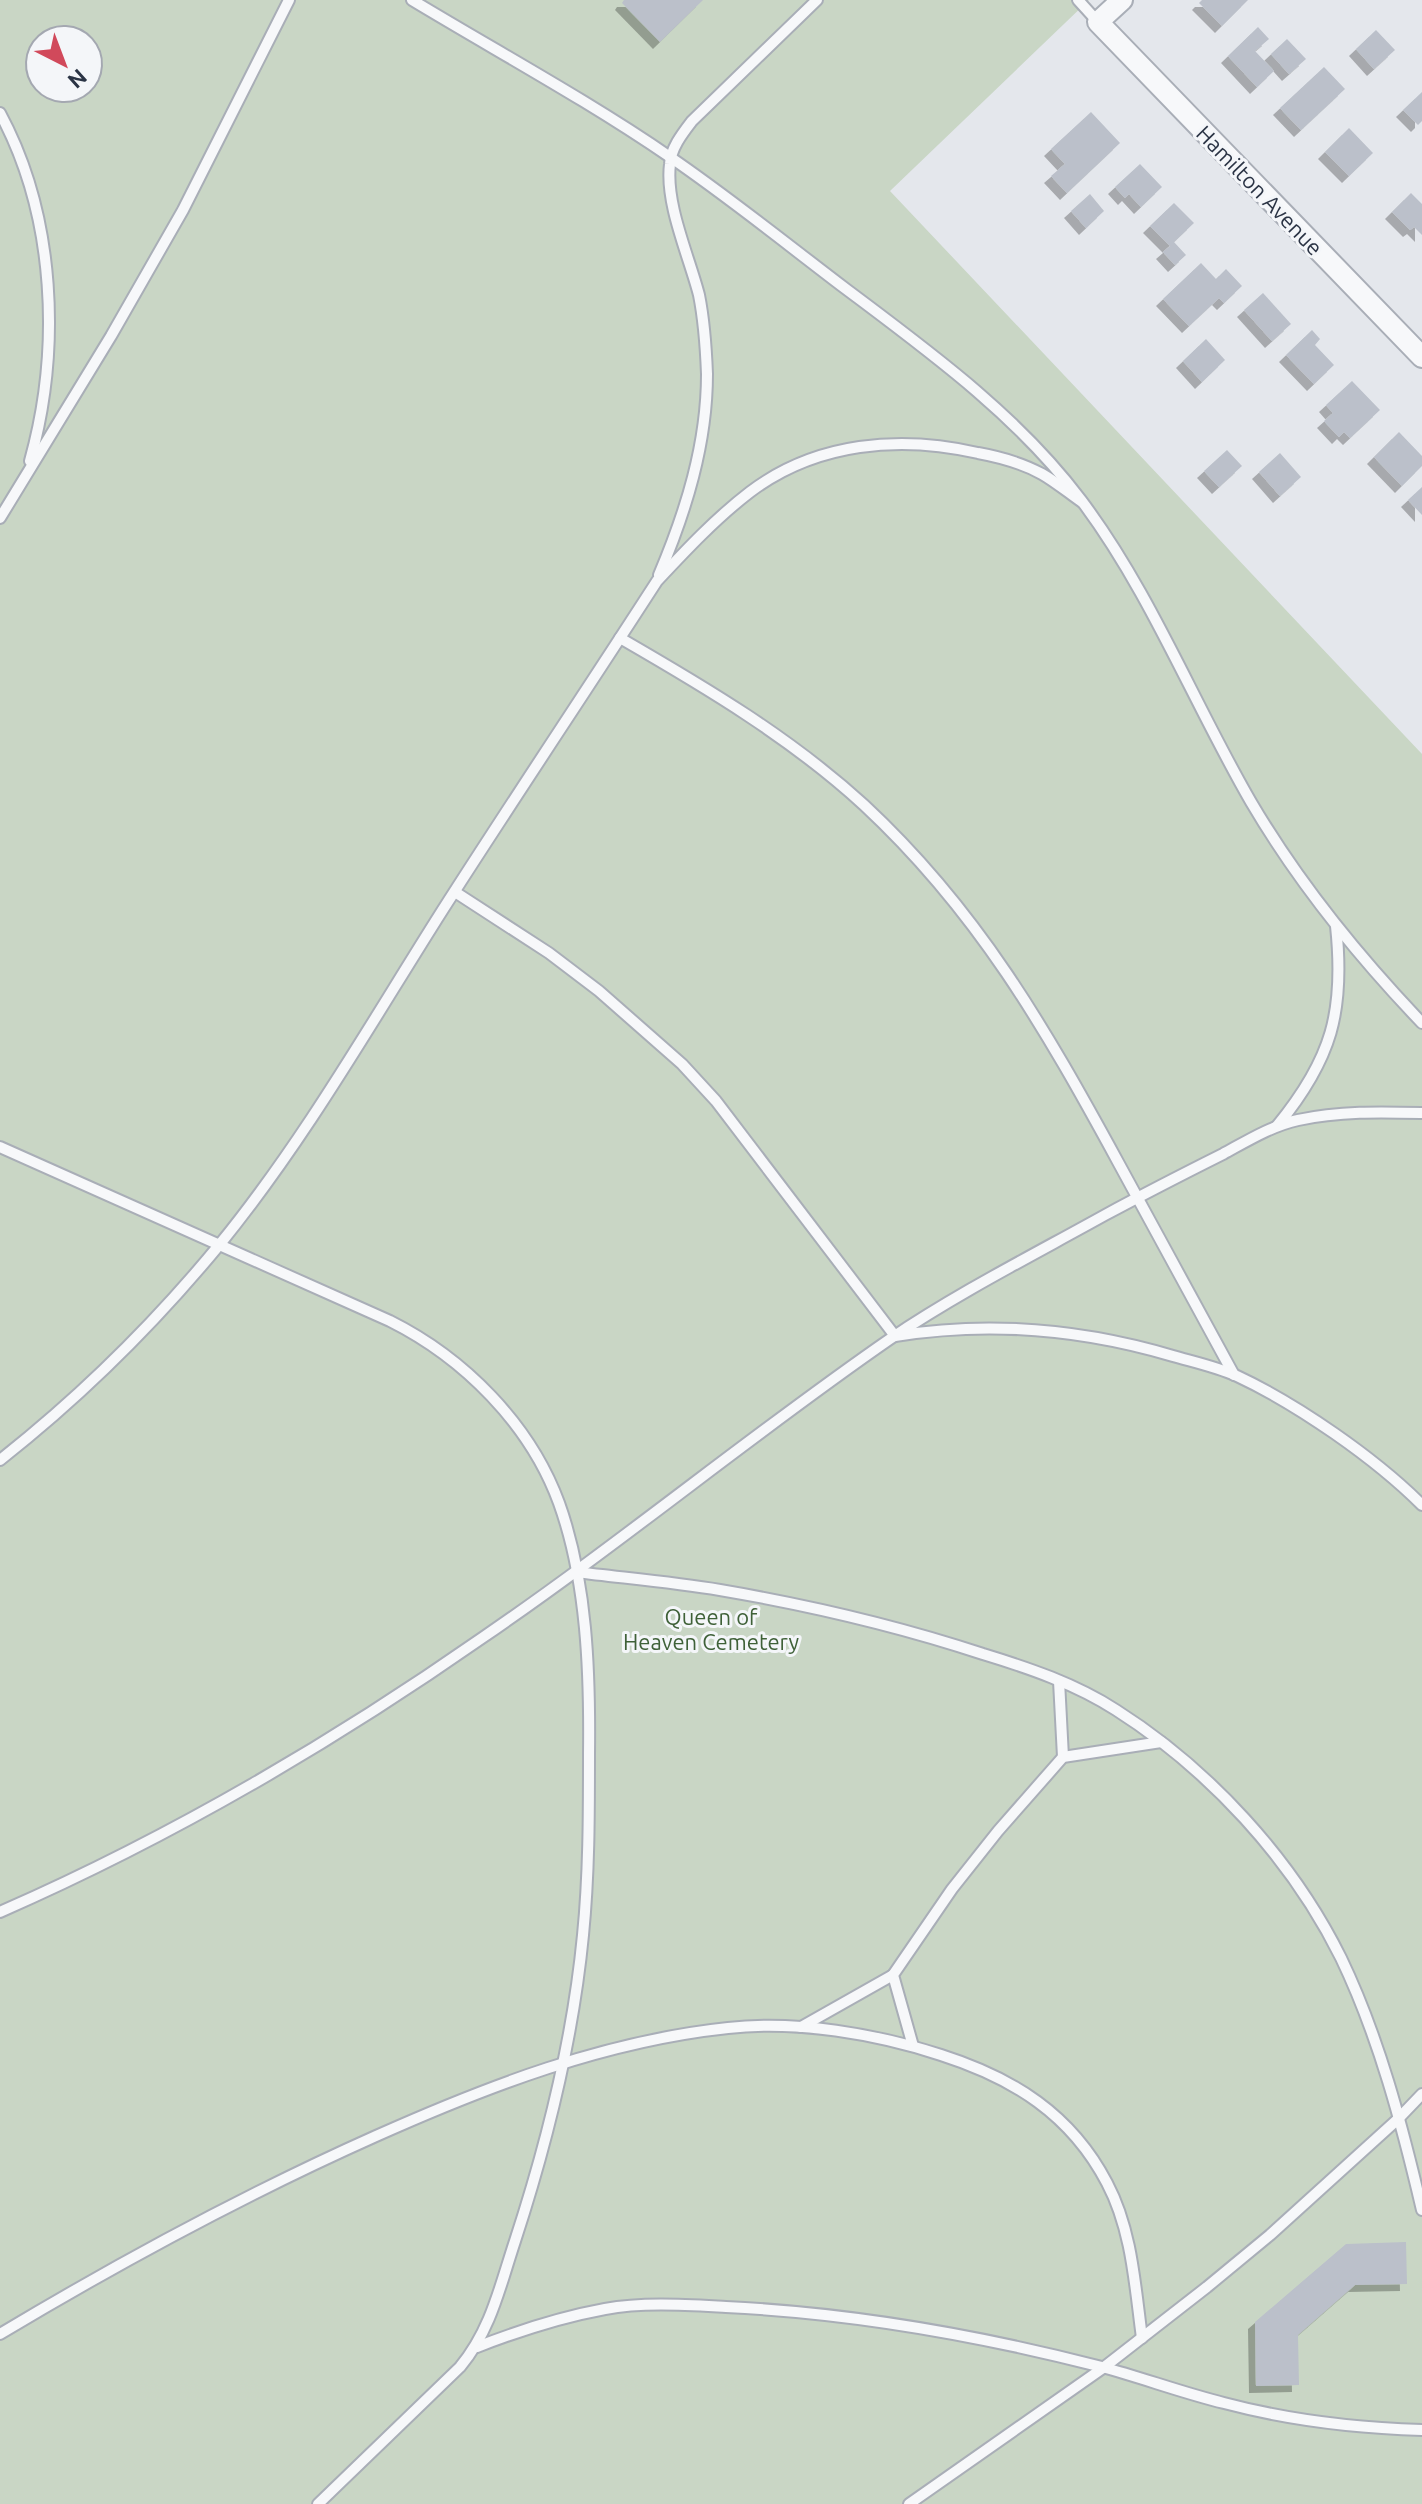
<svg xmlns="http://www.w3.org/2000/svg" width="1422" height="2504" font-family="Ubuntu,sans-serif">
	<defs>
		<filter id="shadow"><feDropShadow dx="-7" dy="7" stdDeviation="0" flood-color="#0004"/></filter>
	</defs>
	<rect width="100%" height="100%" fill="#e4e7ec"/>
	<path fill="#c9d6c5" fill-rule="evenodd" d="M 0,0 L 1089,0 L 890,191 L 1422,754 L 1422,2504 L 0,2504 ZM 40,40 L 88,40 L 88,88 L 40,88 Z"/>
	<g fill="#bbc0ca" filter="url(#shadow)">
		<path d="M 624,0 L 703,0 L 660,42 L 622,3 Z"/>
		<path d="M 1202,0 L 1248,0 L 1222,26 L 1199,3 Z"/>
		<path d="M 1258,27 L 1269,39 L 1255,51 L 1274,71 L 1257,87 L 1228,56 Z"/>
		<path d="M 1376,30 L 1395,50 L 1374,69 L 1356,49 Z"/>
		<path d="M 1287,39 L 1306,59 L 1289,74 L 1271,54 Z"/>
		<path d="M 1324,67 L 1345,89 L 1301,130 L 1280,108 Z"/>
		<path d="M 1422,92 L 1422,121 L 1418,125 L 1403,110 Z"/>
		<path d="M 1091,112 L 1120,143 L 1067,193 L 1051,176 L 1065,164 L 1051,149 Z"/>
		<path d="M 1349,128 L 1373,153 L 1349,176 L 1325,152 Z"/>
		<path d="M 1140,164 L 1162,187 L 1141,207 L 1129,194 L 1125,198 L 1115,187 Z"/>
		<path d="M 1411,193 L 1422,204 L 1422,235 L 1414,227 L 1410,230 L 1392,212 Z"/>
		<path d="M 1090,194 L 1104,211 L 1086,228 L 1071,211 Z"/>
		<path d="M 1174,203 L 1194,223 L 1174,242 L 1186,255 L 1175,265 L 1163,252 L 1170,246 L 1150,226 Z"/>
		<path d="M 1201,263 L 1216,279 L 1226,269 L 1242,286 L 1224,303 L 1219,298 L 1189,326 L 1163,299 Z"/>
		<path d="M 1263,293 L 1291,324 L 1272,341 L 1244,310 Z"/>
		<path d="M 1312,330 L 1320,339 L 1315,345 L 1334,365 L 1314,384 L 1286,355 Z"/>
		<path d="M 1206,339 L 1225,360 L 1202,382 L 1183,361 Z"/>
		<path d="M 1352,381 L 1380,410 L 1350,438 L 1344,432 L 1339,437 L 1324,421 L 1333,413 L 1326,405 Z"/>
		<path d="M 1399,432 L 1422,456 L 1422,466 L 1402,486 L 1374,457 Z"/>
		<path d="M 1227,450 L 1242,466 L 1219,487 L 1204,471 Z"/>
		<path d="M 1280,453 L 1301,477 L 1280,496 L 1259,472 Z"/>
		<path d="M 1422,487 L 1422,515 L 1408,500 Z"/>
		<path d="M 1406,2242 L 1407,2284 L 1355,2285 L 1298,2335 L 1299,2385 L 1256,2386 L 1255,2322 L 1346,2244 Z"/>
	</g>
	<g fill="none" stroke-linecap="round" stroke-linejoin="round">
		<defs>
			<g id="lane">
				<path d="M 412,0 C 498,52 587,100 670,157 C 730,198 788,245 846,289 C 930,352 1018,416 1081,500 C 1151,593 1193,702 1251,802 C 1298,882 1358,956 1422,1023"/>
				<path d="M 1078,0 L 1098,22"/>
				<path d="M 0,113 C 56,217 61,350 30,461"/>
				<path d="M 0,518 L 111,336 L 183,210 L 289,0"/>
				<path d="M 659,575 C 686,511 707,444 707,374 C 706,348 704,320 699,295 C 689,256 665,204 670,164 C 671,148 682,134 692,121 L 817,0"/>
				<path d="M 620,638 C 705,687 791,738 864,805 C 978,911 1045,1028 1118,1162 C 1157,1233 1195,1304 1234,1375"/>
				<path d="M 455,892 L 549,953 L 599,991 L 682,1064 L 716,1101 L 895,1336 C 988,1321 1082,1329 1173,1356 C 1194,1362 1217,1367 1237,1376 C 1297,1404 1375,1458 1422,1505"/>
				<path d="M 1277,1126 C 1332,1059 1345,1011 1336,926"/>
				<path d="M 0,1147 L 390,1321 C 464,1358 530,1424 559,1503 C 587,1581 590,1672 589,1754 C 589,1814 589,1875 583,1935 C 573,2039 547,2143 515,2241 C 500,2286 491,2330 460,2367 L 318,2504"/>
				<path d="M 0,1460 C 80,1397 155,1323 220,1244 C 304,1141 371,1023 442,911 C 513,800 586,691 657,581 C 686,550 716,518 750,492 C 816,442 900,435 978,453 C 1000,457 1022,463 1042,474 C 1056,482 1069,493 1082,502"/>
				<path d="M 576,1572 C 624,1578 672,1582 720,1590 C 808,1605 898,1626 983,1654 C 1029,1668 1076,1684 1116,1710 C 1209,1769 1292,1859 1341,1958 C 1379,2037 1402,2125 1422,2210"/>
				<path d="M 1059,1681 L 1063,1757"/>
				<path d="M 0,1912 C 169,1838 330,1744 482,1638 C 621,1543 751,1435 890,1339 C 958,1293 1033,1255 1105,1215 C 1144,1194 1183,1174 1223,1154 C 1247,1141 1271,1126 1298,1120 C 1339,1111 1380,1112 1422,1113"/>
				<path d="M 801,2027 L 893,1975"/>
				<path d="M 913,2046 L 893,1975 L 952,1889 L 998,1831 L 1063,1757 L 1161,1742"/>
				<path d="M 0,2334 C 122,2261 246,2194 376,2136 C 488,2086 605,2041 728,2028 C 796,2020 877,2034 941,2055 C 1013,2078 1071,2114 1107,2183 C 1132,2230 1135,2286 1142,2338"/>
				<path d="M 477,2347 C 518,2331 561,2317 605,2309 C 643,2302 687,2305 726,2307 C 853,2313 978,2335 1102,2367 C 1143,2378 1183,2393 1224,2403 C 1288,2420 1356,2428 1422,2430"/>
				<path d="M 909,2504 L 1103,2368 L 1207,2287 L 1270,2235 L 1398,2119 L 1422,2094"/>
			</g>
			<path id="street" d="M 1122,0 L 1098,22 L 1422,357"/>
		</defs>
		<use href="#lane" stroke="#a9aeb7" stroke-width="14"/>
		<use href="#street" stroke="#a9aeb7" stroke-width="24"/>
		<use href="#lane" stroke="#f7f8fa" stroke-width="10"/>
		<use href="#street" stroke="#f7f8fa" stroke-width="20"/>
	</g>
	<g text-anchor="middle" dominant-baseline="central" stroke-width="6" stroke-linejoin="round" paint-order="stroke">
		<g font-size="22" fill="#2b3445" stroke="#f4f6f9">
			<text transform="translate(1260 190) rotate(46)">Hamilton Avenue</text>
		</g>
		<g font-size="22" fill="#3f6138" stroke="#f4f6f9">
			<text x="711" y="1616">Queen of<tspan x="711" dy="25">Heaven Cemetery</tspan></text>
		</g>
	</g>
	<g transform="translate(64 64) rotate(138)"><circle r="38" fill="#f4f6f9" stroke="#a4a8b1" stroke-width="2"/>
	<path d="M0-6L14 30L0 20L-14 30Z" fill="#d1495b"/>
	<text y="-12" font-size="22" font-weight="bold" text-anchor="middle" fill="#2b3445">N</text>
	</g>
</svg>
